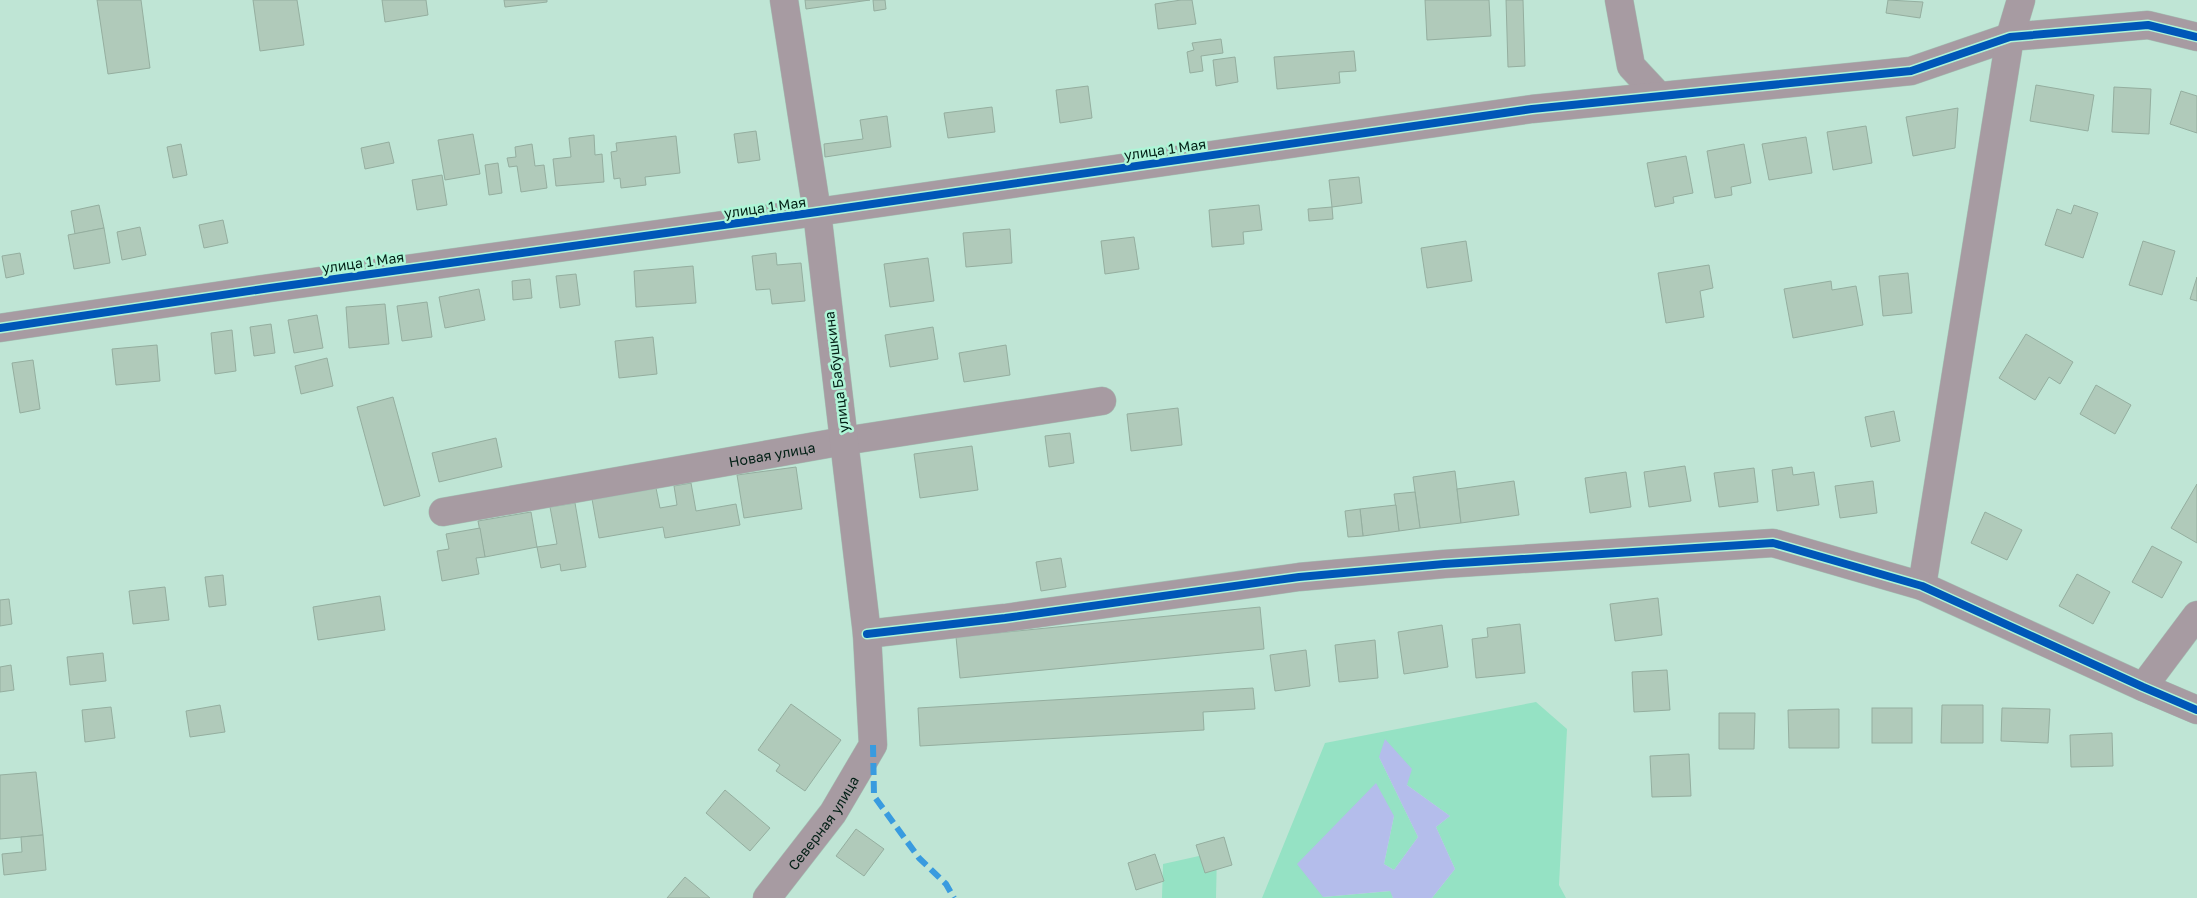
<svg xmlns="http://www.w3.org/2000/svg" width="2197" height="898" font-family="'Golos Text',sans-serif">
	<rect width="100%" height="100%" fill="#bfe5d5"/>
	<g fill="#95e2c4">
		<path d="M 1536,702 L 1567,729 L 1559,885 L 1566,898 L 1432,898 L 1455,869 L 1436,827 L 1450,816 L 1407,785 L 1379,757 L 1418,837 L 1394,870 L 1384,864 L 1394,816 L 1323,897 L 1391,891 L 1393,898 L 1262,898 L 1325,743 Z"/>
		<path d="M 1217,852 L 1216,898 L 1162,898 L 1163,864 Z"/>
	</g>
	<path fill="#b4bdeb" d="M 1385,739 L 1412,769 L 1407,785 L 1450,816 L 1436,827 L 1455,869 L 1432,898 L 1393,898 L 1390,891 L 1323,897 L 1297,864 L 1376,783 L 1394,816 L 1384,864 L 1394,870 L 1418,837 L 1379,757 Z"/>
	<g fill="#b0caba" stroke="#94ae9f">
		<path d="M 97,0 L 141,0 L 150,68 L 108,74 Z"/>
		<path d="M 253,0 L 297,0 L 304,45 L 260,51 Z"/>
		<path d="M 382,0 L 426,0 L 428,15 L 385,22 Z"/>
		<path d="M 504,0 L 547,0 L 547,2 L 505,7 Z"/>
		<path d="M 805,0 L 870,0 L 806,9 Z"/>
		<path d="M 873,0 L 885,0 L 886,9 L 874,11 Z"/>
		<path d="M 1181,0 L 1192,0 L 1196,24 L 1158,29 L 1155,4 Z"/>
		<path d="M 1425,0 L 1489,0 L 1491,36 L 1427,40 Z"/>
		<path d="M 1506,0 L 1523,0 L 1525,66 L 1508,67 Z"/>
		<path d="M 1888,0 L 1923,2 L 1920,18 L 1886,13 Z"/>
		<path d="M 1221,39 L 1223,53 L 1201,56 L 1203,71 L 1190,73 L 1187,52 L 1194,50 L 1192,43 Z"/>
		<path d="M 1354,51 L 1356,71 L 1339,72 L 1340,83 L 1277,89 L 1274,57 Z"/>
		<path d="M 1235,57 L 1238,82 L 1216,86 L 1213,60 Z"/>
		<path d="M 2036,85 L 2094,95 L 2088,131 L 2030,121 Z"/>
		<path d="M 1088,86 L 1092,118 L 1060,123 L 1056,90 Z"/>
		<path d="M 2114,87 L 2151,89 L 2149,134 L 2112,132 Z"/>
		<path d="M 2181,91 L 2197,96 L 2197,133 L 2170,124 Z"/>
		<path d="M 992,107 L 995,132 L 948,138 L 944,113 Z"/>
		<path d="M 1958,108 L 1955,148 L 1913,156 L 1906,117 Z"/>
		<path d="M 887,116 L 891,147 L 825,157 L 824,144 L 863,139 L 860,120 Z"/>
		<path d="M 1866,126 L 1872,163 L 1833,170 L 1827,132 Z"/>
		<path d="M 756,131 L 760,160 L 738,163 L 734,134 Z"/>
		<path d="M 473,134 L 480,174 L 445,180 L 438,140 Z"/>
		<path d="M 594,135 L 595,155 L 602,154 L 604,182 L 556,186 L 553,159 L 571,157 L 569,138 Z"/>
		<path d="M 676,136 L 680,173 L 645,177 L 646,185 L 621,188 L 620,178 L 614,179 L 611,152 L 617,151 L 616,143 Z"/>
		<path d="M 1806,137 L 1812,173 L 1769,180 L 1762,144 Z"/>
		<path d="M 389,142 L 394,163 L 365,169 L 361,148 Z"/>
		<path d="M 181,144 L 187,175 L 173,178 L 167,147 Z"/>
		<path d="M 532,144 L 535,166 L 544,165 L 547,188 L 521,192 L 517,166 L 509,167 L 507,158 L 516,157 L 515,147 Z"/>
		<path d="M 1744,144 L 1751,183 L 1731,187 L 1732,195 L 1715,198 L 1707,151 Z"/>
		<path d="M 1686,156 L 1693,193 L 1673,197 L 1674,203 L 1655,207 L 1647,163 Z"/>
		<path d="M 498,163 L 502,193 L 489,195 L 485,165 Z"/>
		<path d="M 442,175 L 447,205 L 417,210 L 412,180 Z"/>
		<path d="M 1359,177 L 1362,203 L 1332,207 L 1329,180 Z"/>
		<path d="M 99,205 L 104,228 L 75,234 L 71,211 Z"/>
		<path d="M 1259,205 L 1262,230 L 1243,232 L 1244,244 L 1212,247 L 1209,210 Z"/>
		<path d="M 2074,205 L 2098,213 L 2083,258 L 2045,245 L 2057,209 L 2071,214 Z"/>
		<path d="M 1332,207 L 1333,219 L 1309,221 L 1308,209 Z"/>
		<path d="M 223,220 L 228,243 L 204,248 L 199,225 Z"/>
		<path d="M 140,227 L 146,255 L 122,260 L 117,232 Z"/>
		<path d="M 104,228 L 110,263 L 74,269 L 68,235 Z"/>
		<path d="M 1010,229 L 1012,263 L 966,267 L 963,233 Z"/>
		<path d="M 1134,237 L 1139,269 L 1105,274 L 1101,241 Z"/>
		<path d="M 1466,241 L 1472,281 L 1427,288 L 1421,248 Z"/>
		<path d="M 2143,241 L 2175,251 L 2162,295 L 2129,285 Z"/>
		<path d="M 20,253 L 24,274 L 6,278 L 2,256 Z"/>
		<path d="M 776,253 L 777,265 L 801,263 L 805,301 L 772,304 L 770,289 L 756,290 L 752,256 Z"/>
		<path d="M 928,258 L 934,301 L 890,307 L 884,264 Z"/>
		<path d="M 1709,265 L 1713,288 L 1700,291 L 1704,317 L 1666,323 L 1658,273 Z"/>
		<path d="M 693,266 L 696,303 L 636,307 L 634,271 Z"/>
		<path d="M 1908,273 L 1912,313 L 1883,316 L 1879,276 Z"/>
		<path d="M 576,274 L 580,305 L 560,308 L 556,276 Z"/>
		<path d="M 2197,277 L 2197,301 L 2190,299 Z"/>
		<path d="M 530,279 L 532,298 L 513,300 L 512,281 Z"/>
		<path d="M 1831,281 L 1832,290 L 1856,286 L 1863,325 L 1793,338 L 1784,289 Z"/>
		<path d="M 479,289 L 485,320 L 445,328 L 439,297 Z"/>
		<path d="M 427,302 L 432,337 L 402,341 L 397,306 Z"/>
		<path d="M 385,304 L 389,344 L 349,348 L 346,307 Z"/>
		<path d="M 317,315 L 323,348 L 294,353 L 288,320 Z"/>
		<path d="M 271,324 L 275,353 L 254,356 L 250,327 Z"/>
		<path d="M 933,327 L 938,359 L 890,367 L 885,335 Z"/>
		<path d="M 232,330 L 236,371 L 215,374 L 211,333 Z"/>
		<path d="M 2026,334 L 2073,362 L 2060,384 L 2049,377 L 2035,400 L 1999,378 Z"/>
		<path d="M 653,337 L 657,374 L 619,378 L 615,341 Z"/>
		<path d="M 157,345 L 160,381 L 116,385 L 112,349 Z"/>
		<path d="M 1006,345 L 1010,375 L 964,382 L 959,353 Z"/>
		<path d="M 327,358 L 333,386 L 301,394 L 295,366 Z"/>
		<path d="M 33,360 L 40,409 L 20,413 L 12,363 Z"/>
		<path d="M 2096,385 L 2131,405 L 2115,434 L 2080,414 Z"/>
		<path d="M 393,397 L 420,496 L 384,506 L 357,407 Z"/>
		<path d="M 1178,408 L 1182,445 L 1131,451 L 1127,414 Z"/>
		<path d="M 1894,411 L 1900,441 L 1871,447 L 1865,417 Z"/>
		<path d="M 1070,433 L 1074,463 L 1049,467 L 1045,436 Z"/>
		<path d="M 496,438 L 502,467 L 439,482 L 432,453 Z"/>
		<path d="M 972,446 L 978,490 L 920,498 L 914,454 Z"/>
		<path d="M 1685,466 L 1691,501 L 1649,507 L 1644,472 Z"/>
		<path d="M 796,467 L 802,509 L 744,518 L 737,475 Z"/>
		<path d="M 1792,467 L 1793,475 L 1814,472 L 1819,505 L 1777,511 L 1772,470 Z"/>
		<path d="M 1754,468 L 1758,502 L 1719,507 L 1714,473 Z"/>
		<path d="M 1455,471 L 1461,523 L 1420,528 L 1413,477 Z"/>
		<path d="M 1626,472 L 1631,507 L 1590,513 L 1585,478 Z"/>
		<path d="M 1514,481 L 1519,515 L 1461,523 L 1457,489 Z"/>
		<path d="M 1873,481 L 1877,513 L 1840,518 L 1835,486 Z"/>
		<path d="M 691,483 L 696,511 L 736,504 L 740,525 L 665,538 L 663,527 L 599,538 L 592,499 L 656,488 L 660,508 L 677,505 L 674,486 Z"/>
		<path d="M 2197,484 L 2197,543 L 2171,528 Z"/>
		<path d="M 1415,492 L 1420,528 L 1399,531 L 1394,494 Z"/>
		<path d="M 575,503 L 586,567 L 561,571 L 560,564 L 541,568 L 537,547 L 557,544 L 550,507 Z"/>
		<path d="M 1396,505 L 1399,531 L 1363,536 L 1360,509 Z"/>
		<path d="M 1360,509 L 1363,536 L 1348,537 L 1345,511 Z"/>
		<path d="M 531,512 L 537,547 L 485,557 L 478,521 Z"/>
		<path d="M 1985,512 L 2022,530 L 2007,560 L 1971,543 Z"/>
		<path d="M 480,528 L 485,557 L 476,558 L 479,574 L 442,581 L 437,551 L 449,549 L 446,534 Z"/>
		<path d="M 2152,546 L 2182,562 L 2162,598 L 2132,582 Z"/>
		<path d="M 1061,558 L 1066,587 L 1041,591 L 1036,562 Z"/>
		<path d="M 2077,574 L 2110,592 L 2093,624 L 2059,606 Z"/>
		<path d="M 223,575 L 226,605 L 209,607 L 205,577 Z"/>
		<path d="M 165,587 L 169,620 L 133,624 L 129,591 Z"/>
		<path d="M 380,596 L 385,630 L 318,640 L 313,607 Z"/>
		<path d="M 1658,598 L 1662,635 L 1615,641 L 1610,604 Z"/>
		<path d="M 9,599 L 12,624 L 0,626 L 0,600 Z"/>
		<path d="M 1260,607 L 1264,649 L 960,678 L 956,637 Z"/>
		<path d="M 1520,624 L 1525,673 L 1476,678 L 1472,639 L 1488,637 L 1487,628 Z"/>
		<path d="M 1442,625 L 1448,667 L 1404,674 L 1398,632 Z"/>
		<path d="M 1375,640 L 1378,678 L 1339,682 L 1335,645 Z"/>
		<path d="M 1306,650 L 1310,686 L 1275,691 L 1270,655 Z"/>
		<path d="M 103,653 L 106,681 L 70,685 L 67,657 Z"/>
		<path d="M 11,665 L 14,690 L 0,692 L 0,667 Z"/>
		<path d="M 1667,670 L 1670,710 L 1634,712 L 1632,672 Z"/>
		<path d="M 1253,688 L 1255,709 L 1203,712 L 1204,730 L 920,746 L 918,708 Z"/>
		<path d="M 791,704 L 841,740 L 805,791 L 776,771 L 780,765 L 758,750 Z"/>
		<path d="M 220,705 L 225,732 L 190,737 L 186,711 Z"/>
		<path d="M 1942,705 L 1983,705 L 1983,743 L 1941,743 Z"/>
		<path d="M 111,707 L 115,738 L 85,742 L 82,710 Z"/>
		<rect x="1872" y="708" width="40" height="35"/>
		<path d="M 2002,708 L 2050,709 L 2048,743 L 2001,741 Z"/>
		<path d="M 1839,709 L 1839,748 L 1789,748 L 1788,710 Z"/>
		<path d="M 1719,713 L 1755,713 L 1754,749 L 1719,749 Z"/>
		<path d="M 2112,733 L 2113,766 L 2071,767 L 2070,735 Z"/>
		<path d="M 1689,754 L 1691,796 L 1652,797 L 1650,756 Z"/>
		<path d="M 36,772 L 43,835 L 0,839 L 0,775 Z"/>
		<path d="M 725,790 L 770,828 L 750,851 L 706,813 Z"/>
		<path d="M 856,829 L 884,849 L 864,876 L 836,856 Z"/>
		<path d="M 43,835 L 46,870 L 4,875 L 2,854 L 22,852 L 21,837 Z"/>
		<path d="M 1224,837 L 1232,865 L 1205,873 L 1196,845 Z"/>
		<path d="M 1155,854 L 1164,881 L 1136,890 L 1128,863 Z"/>
		<path d="M 685,877 L 710,898 L 667,898 Z"/>
	</g>
	<g fill="none" stroke-linecap="round" stroke-linejoin="round">
		<defs>
			<g id="minor">
				<path d="M 1619,0 L 1631,66 L 1658,95"/>
				<path d="M 0,328 L 270,288 L 817,212 L 1532,109 L 1911,71 L 2010,37 L 2148,25 L 2197,37"/>
				<path id="s1" d="M 443,512 L 844,441 L 1102,401"/>
				<path d="M 1922,586 L 2010,37 L 2021,0"/>
				<path d="M 867,634 L 1005,618 L 1299,577 L 1444,564 L 1773,543 L 1922,586 L 2143,687 L 2197,710"/>
				<path d="M 2143,687 L 2197,615"/>
				<path id="s2" d="M 767,898 L 833,813 L 873,745 L 867,634 L 844,441 L 817,212 L 784,0"/>
			</g>
		</defs>
		<use href="#minor" stroke="#a4c2b5" stroke-width="29"/>
		<use href="#minor" stroke="#a79ba2" stroke-width="28"/>
		<path stroke="#399bdf" stroke-width="6" stroke-dasharray="12 6" stroke-linecap="butt" d="M 873,745 L 874,796 L 919,858 L 946,884 L 954,898"/>
		<defs>
			<g id="cycleway">
				<path d="M 0,328 L 270,288 L 817,212 L 1532,109 L 1911,71 L 2010,37 L 2148,25 L 2197,37"/>
				<path d="M 867,634 L 1005,618 L 1299,577 L 1444,564 L 1773,543 L 1922,586 L 2143,687 L 2197,710"/>
			</g>
		</defs>
		<use href="#cycleway" stroke="#aff5d7" stroke-width="11"/>
		<use href="#cycleway" stroke="#0057b8" stroke-width="8"/>
	</g>
	<g text-anchor="middle" dominant-baseline="central" stroke-width="5" stroke-linejoin="round" paint-order="stroke">
		<g font-size="14" fill="#021f15" stroke="#aff5d7">
			<text transform="translate(1165 149) rotate(-8)">улица 1 Мая</text>
			<text transform="translate(765 207) rotate(-8)">улица 1 Мая</text>
			<text transform="translate(363 262) rotate(-8)">улица 1 Мая</text>
			<text transform="translate(836 372) rotate(-97)">улица Бабушкина</text>
			<text stroke="none"><textPath href="#s1" startOffset="334">Новая улица</textPath></text>
			<text stroke="none"><textPath href="#s2" startOffset="94">Северная улица</textPath></text>
		</g>
	</g>
</svg>
